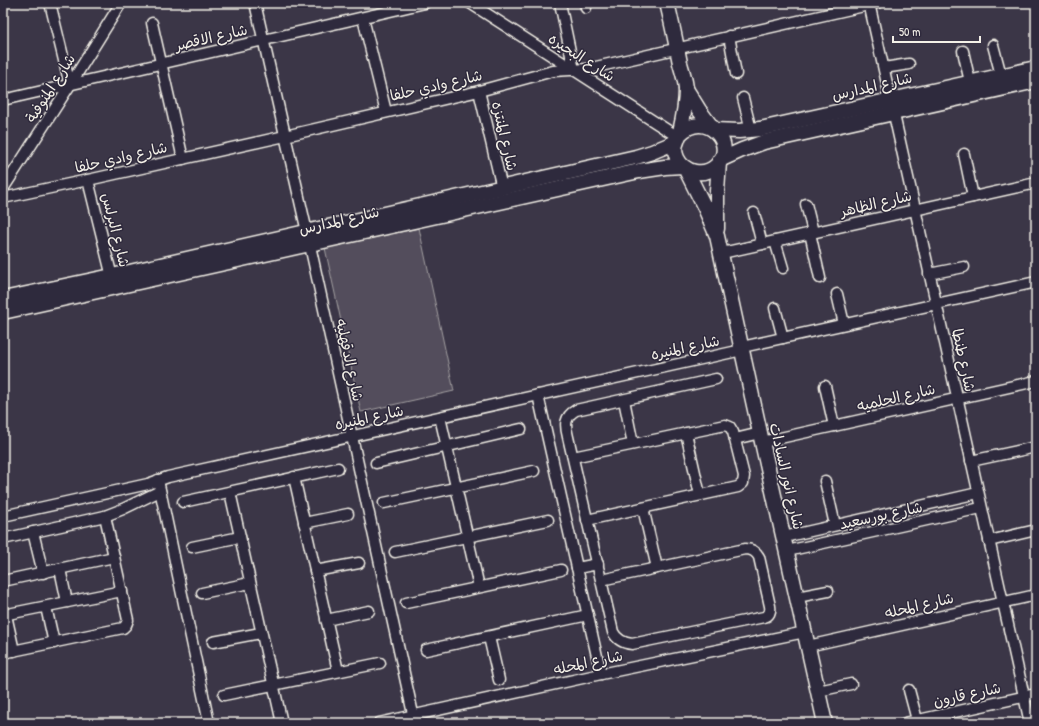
<svg xmlns="http://www.w3.org/2000/svg" width="1039" height="726" font-family="'Patrick Hand','Playpen Sans Arabic',sans-serif">
	<rect width="100%" height="100%" fill="#3b3647"/>
	<filter id="ink" filterUnits="userSpaceOnUse"><feTurbulence type="fractalNoise" baseFrequency=".025" numOctaves="2"/><feDisplacementMap in="SourceGraphic" scale="8" xChannelSelector="R" yChannelSelector="G"/><feConvolveMatrix kernelMatrix="1 2 1 2 8 2 1 2 1" color-interpolation-filters="sRGB"/></filter>
	<g filter="url(#ink)">
		<path fill="#534e5c" stroke="#a4a0a2" d="M 419,228 L 454,391 L 361,412 L 325,248 Z"/>
		<g fill="none" stroke-linecap="round" stroke-linejoin="round">
			<defs>
				<g id="street">
					<path d="M 50,3 L 70,85"/>
					<path d="M 255,3 L 307,232 L 415,723"/>
					<path d="M 470,3 L 678,137"/>
					<path d="M 560,3 L 574,70"/>
					<path d="M 585,3 L 586,8"/>
					<path d="M 869,3 L 1030,723"/>
					<path d="M 363,18 L 386,112"/>
					<path d="M 152,23 L 183,159"/>
					<path d="M 729,36 L 736,74"/>
					<path d="M 993,45 L 1001,75"/>
					<path d="M 963,51 L 970,82"/>
					<path d="M 884,68 L 909,64"/>
					<path d="M 479,91 L 502,188"/>
					<path d="M 743,98 L 751,130"/>
					<path d="M 3,100 L 425,3"/>
					<path d="M 964,154 L 973,197"/>
					<path d="M 88,180 L 113,281"/>
					<path d="M 3,189 L 70,85 L 121,3"/>
					<path d="M 3,198 L 88,180 L 285,136 L 479,91 L 553,71 L 587,69 L 877,3"/>
					<path d="M 806,204 L 813,232"/>
					<path d="M 754,213 L 762,244"/>
					<path d="M 810,233 L 820,278"/>
					<path d="M 775,241 L 783,268"/>
					<path d="M 722,253 L 1036,183"/>
					<path d="M 929,274 L 964,267"/>
					<path d="M 837,294 L 844,324"/>
					<path d="M 775,308 L 783,338"/>
					<path d="M 742,347 L 1036,282"/>
					<path d="M 825,386 L 834,426"/>
					<path d="M 538,395 L 601,674"/>
					<path d="M 624,400 L 633,444"/>
					<path d="M 440,417 L 479,587"/>
					<path d="M 686,433 L 700,495"/>
					<path d="M 735,439 L 760,433"/>
					<path d="M 762,442 L 1036,381"/>
					<path d="M 573,457 L 725,425 L 730,427 L 733,432 L 744,476 L 743,483 L 738,487 L 587,520"/>
					<path d="M 971,461 L 1036,447"/>
					<path d="M 376,463 L 521,429"/>
					<path d="M 294,477 L 338,671"/>
					<path d="M 158,480 L 209,723"/>
					<path d="M 825,481 L 835,525"/>
					<path d="M 230,492 L 282,723"/>
					<path d="M 183,502 L 338,468"/>
					<path d="M 384,503 L 534,471"/>
					<path d="M 643,508 L 657,568"/>
					<path d="M 3,516 L 148,484 L 168,477 L 742,350"/>
					<path d="M 304,523 L 348,514"/>
					<path d="M 33,532 L 43,573"/>
					<path d="M 784,537 L 978,493"/>
					<path d="M 3,539 L 105,516 L 123,509 L 160,491"/>
					<path d="M 989,541 L 1036,530"/>
					<path d="M 192,547 L 240,537"/>
					<path d="M 787,551 L 981,508"/>
					<path d="M 395,552 L 548,520"/>
					<path d="M 577,568 L 598,564"/>
					<path d="M 60,569 L 67,602"/>
					<path d="M 315,571 L 359,563"/>
					<path d="M 601,580 L 745,549 C 751,549 756,551 759,557 L 770,606 C 771,612 769,616 764,617 L 632,644 C 623,643 617,640 613,632 L 568,437 C 565,425 564,417 576,410 L 716,379"/>
					<path d="M 3,581 L 114,557"/>
					<path d="M 202,593 L 250,583"/>
					<path d="M 797,597 L 828,591"/>
					<path d="M 406,603 L 561,570"/>
					<path d="M 46,607 L 54,643"/>
					<path d="M 3,615 L 122,591"/>
					<path d="M 6,615 L 14,651"/>
					<path d="M 326,620 L 369,611"/>
					<path d="M 489,637 L 499,680"/>
					<path d="M 213,642 L 261,633"/>
					<path d="M 808,646 L 1036,595"/>
					<path d="M 426,650 L 588,615"/>
					<path d="M 3,653 L 123,628 L 126,625 L 128,620 L 105,516"/>
					<path d="M 909,690 L 917,720"/>
					<path d="M 818,691 L 851,684"/>
					<path d="M 224,695 L 380,663"/>
					<path d="M 379,723 L 601,674 L 805,632"/>
					<path d="M 905,723 L 1036,694"/>
				</g>
				<g id="secondary">
					<path d="M 667,3 C 672,23 676,43 680,63 C 682,71 686,81 686,90 C 686,103 683,119 680,132 C 678,142 672,146 677,158 C 684,173 704,177 716,166 C 739,145 706,108 680,134"/>
					<path d="M 686,89 L 699,110 L 714,130"/>
					<path d="M 714,130 L 739,131 L 760,129 L 1036,68"/>
					<path d="M 720,160 L 742,150 L 764,142 L 1036,81"/>
					<path d="M 685,168 L 705,208 L 717,236 L 762,442 L 825,723"/>
					<path d="M 717,229 L 717,191 L 719,162"/>
					<path d="M 3,299 L 112,276 L 636,157 L 652,152 L 676,142"/>
					<path d="M 3,312 L 639,171 L 665,167 L 682,166"/>
				</g>
			</defs>
			<use href="#street" stroke="#f4f1e8" stroke-width="13"/>
			<use href="#secondary" stroke="#f4f1e8" stroke-width="17"/>
			<use href="#street" stroke="#2f2a3d" stroke-width="10"/>
			<use href="#secondary" stroke="#2f2a3d" stroke-width="14"/>
		</g>
	</g>
	<g text-anchor="middle" dominant-baseline="central" stroke-width="3" stroke-linejoin="round" paint-order="stroke">
		<g font-size="15" fill="#f4f1e8" stroke="#2f2a3d">
			<text transform="translate(211 37) rotate(-13)">شارع الاقصر</text>
			<text transform="translate(582 57) rotate(33)">شارع البحيره</text>
			<text transform="translate(436 85) rotate(-13)">شارع وادي حلفا</text>
			<text transform="translate(872 86) rotate(-13)">شارع المدارس</text>
			<text transform="translate(50 88) rotate(-57)">شارع المنوفية</text>
			<text transform="translate(505 136) rotate(77)">شارع المنتزه</text>
			<text transform="translate(121 157) rotate(-13)">شارع وادي حلفا</text>
			<text transform="translate(876 203) rotate(-13)">شارع الظاهر</text>
			<text transform="translate(339 220) rotate(-13)">شارع المدارس</text>
			<text transform="translate(116 230) rotate(76)">شارع البرلس</text>
			<text transform="translate(685 347) rotate(-12)">شارع المنيره</text>
			<text transform="translate(350 360) rotate(78)">شارع الدقهليه</text>
			<text transform="translate(964 360) rotate(78)">شارع طنطا</text>
			<text transform="translate(896 397) rotate(-13)">شارع الحلميه</text>
			<text transform="translate(369 417) rotate(-12)">شارع المنيره</text>
			<text transform="translate(787 476) rotate(77)">شارع انور السادات</text>
			<text transform="translate(881 515) rotate(-12)">شارع بورسعيد</text>
			<text transform="translate(919 605) rotate(-13)">شارع المحله</text>
			<text transform="translate(588 662) rotate(-12)">شارع المحله</text>
			<text transform="translate(967 694) rotate(-12)">شارع قارون</text>
		</g>
	</g>
	<rect width="1039" height="726" fill="none" stroke="#2f2a3d" stroke-width="16"/>
	<rect x="8" y="8" width="1023" height="710" fill="none" stroke="#f4f1e8" stroke-width="1.5" filter="url(#ink)"/>
	<path d="M893 36v6h87v-6" fill="none" stroke="#f4f1e8" stroke-width="2"/>
	<text x="899" y="36" font-size="12" fill="#f4f1e8" stroke="#2f2a3d" stroke-width="3" paint-order="stroke">50 m</text>
</svg>
